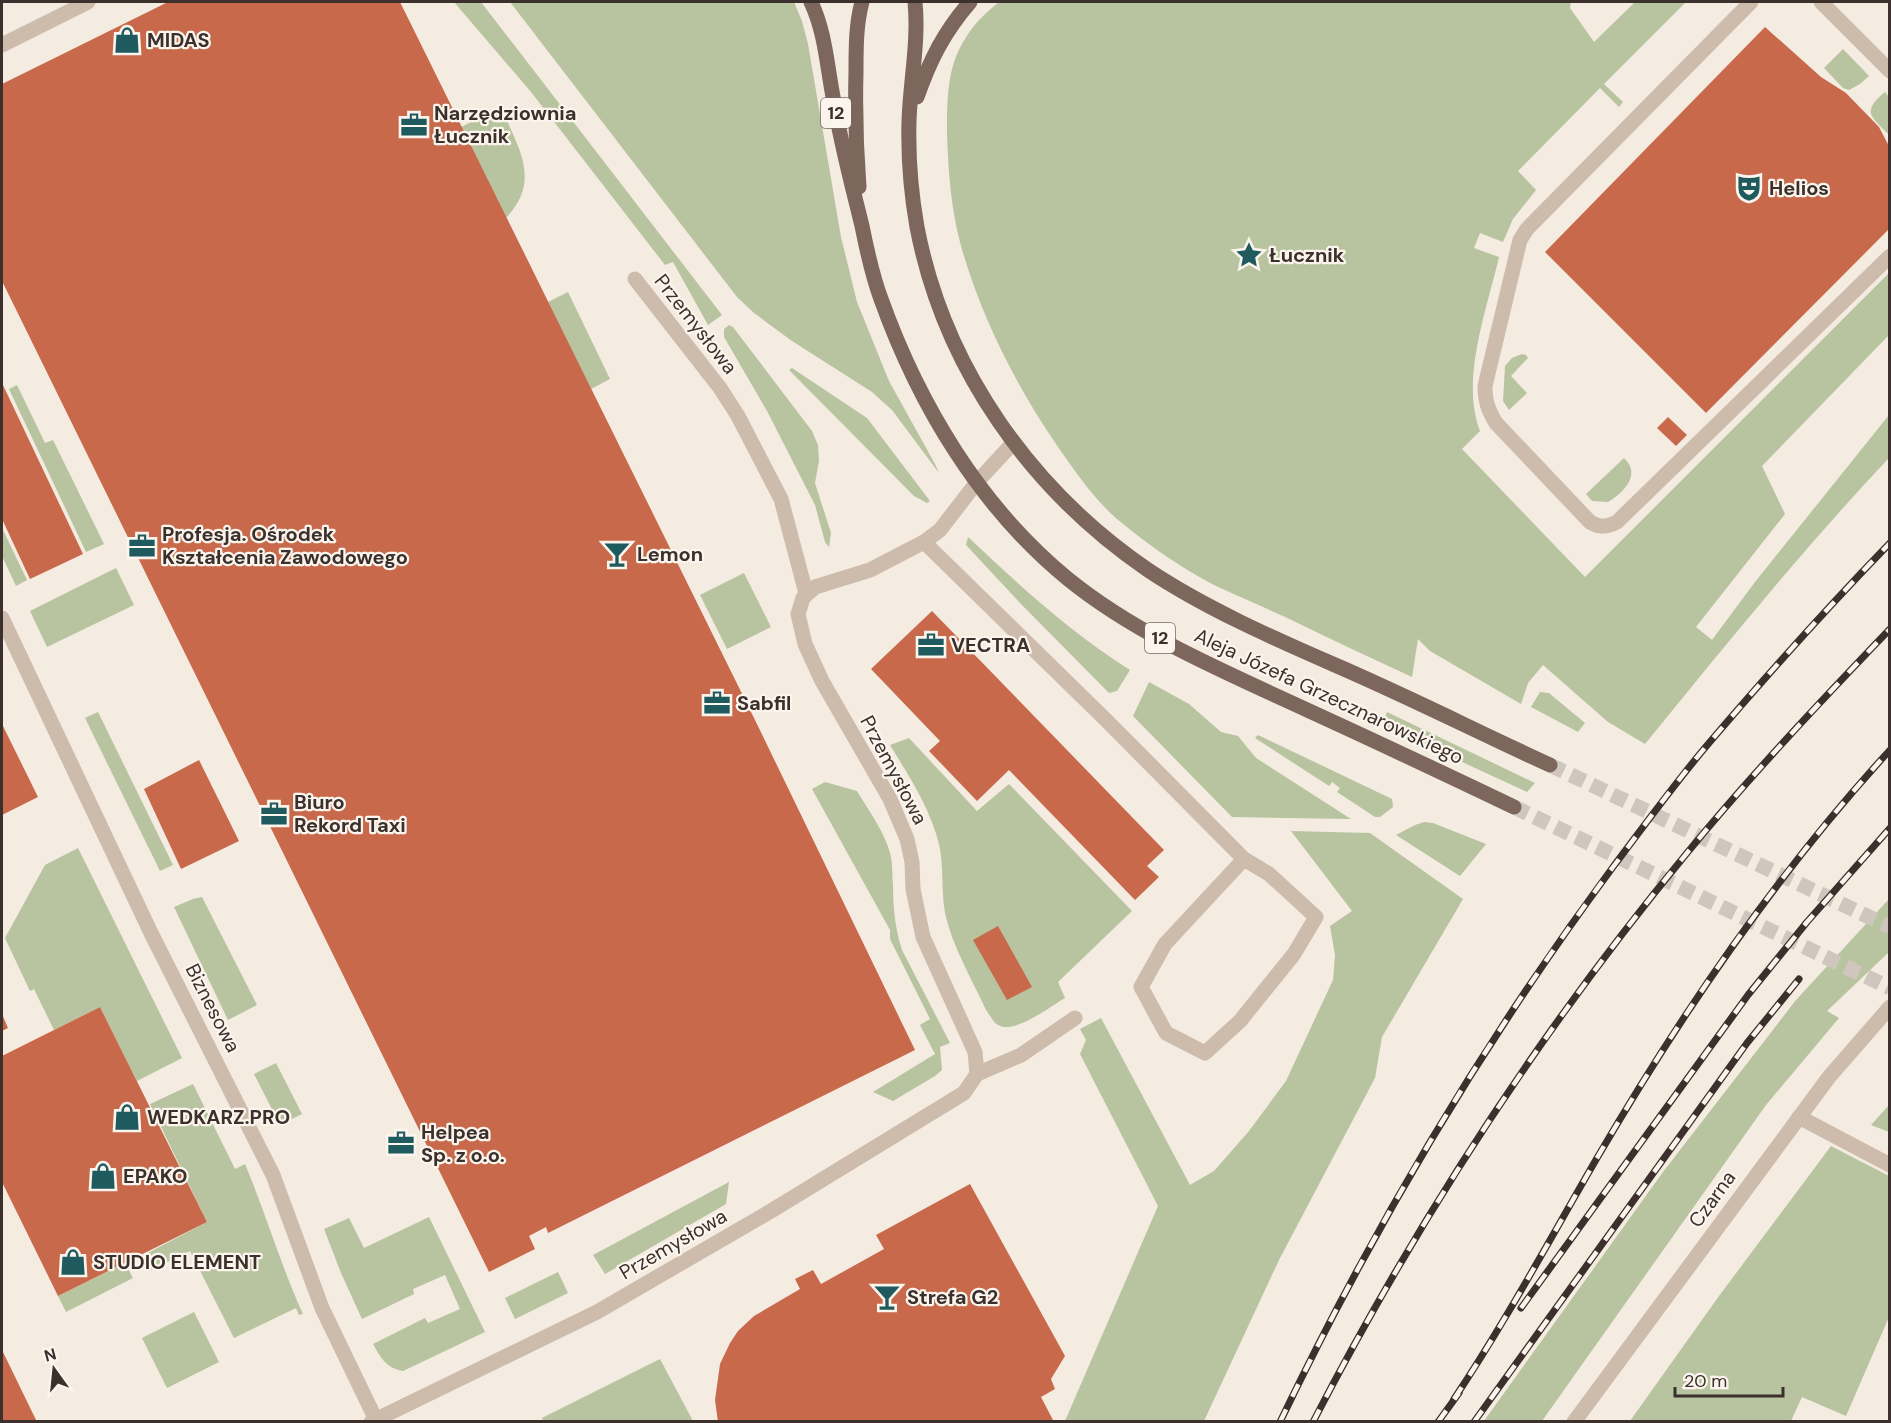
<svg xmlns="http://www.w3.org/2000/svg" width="1891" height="1423" font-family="'DM Sans',sans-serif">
	<rect width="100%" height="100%" fill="#f4ebe1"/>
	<g fill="#b8c4a0">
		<path d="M 454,2 L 481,2 L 722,315 L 708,325 L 673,262 L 665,265 L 531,92 Z"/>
		<path d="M 510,2 L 794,2 L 802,21 L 808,44 L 841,237 L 857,302 L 889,381 L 935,464 L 939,473 L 892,410 L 872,392 L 792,341 L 754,313 L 737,297 Z"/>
		<path d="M 999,2 L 1571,2 L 1570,8 L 1594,42 L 1635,2 L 1686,2 L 1604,84 L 1623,102 L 1619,107 L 1600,88 L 1518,171 L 1536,190 L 1513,219 L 1503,242 L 1480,233 L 1474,248 L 1499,257 C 1487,309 1460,380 1480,431 L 1462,449 L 1585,577 L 1889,273 L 1889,335 L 1762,466 L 1785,514 L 1696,627 L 1712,640 L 1755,582 L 1889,415 L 1889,458 C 1803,549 1724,647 1645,744 L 1608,722 L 1543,665 L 1528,683 L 1521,704 L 1430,651 L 1418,639 L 1412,677 C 1369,657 1326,637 1283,616 C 1261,606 1238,596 1216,586 C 1181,568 1147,544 1117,519 C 1093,498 1074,470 1056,444 C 1015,384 981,316 961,246 C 951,209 948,170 947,132 C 947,101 947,66 965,39 C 973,25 986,12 999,2 Z"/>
		<path d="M 1843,49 L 1869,76 L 1860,84 L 1849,90 L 1843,88 L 1824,68 Z"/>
		<path d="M 1885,92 L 1889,97 L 1889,135 C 1871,116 1861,112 1885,92 Z"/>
		<path d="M 501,107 C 518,148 542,180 506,218 L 461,127 Z"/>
		<path d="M 568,292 L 610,379 L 591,389 L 548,302 Z"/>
		<path d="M 729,325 L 733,327 L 812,431 L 818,445 L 819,461 L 815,483 L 831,533 L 829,547 L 825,542 L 815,505 L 767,411 L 724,337 L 724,329 Z"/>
		<path d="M 1522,354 L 1526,355 L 1528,358 L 1511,376 L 1527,393 L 1509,410 L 1503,401 L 1505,366 L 1512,358 Z"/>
		<path d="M 792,368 L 867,418 L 930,501 L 927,503 L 914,496 L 789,370 Z"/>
		<path d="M 17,385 L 45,443 L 53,440 L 104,544 L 86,552 L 9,389 Z"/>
		<path d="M 1624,458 C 1642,475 1623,493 1608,502 L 1592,501 L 1586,494 Z"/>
		<path d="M 2,528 L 27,580 L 16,586 L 2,556 Z"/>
		<path d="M 968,537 C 1019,585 1070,632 1130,670 L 1117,691 L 1109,693 L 1021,604 L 966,545 Z"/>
		<path d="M 116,568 L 134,605 L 47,647 L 30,611 Z"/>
		<path d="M 744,573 L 771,627 L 727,649 L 700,595 Z"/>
		<path d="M 1149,682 L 1189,704 L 1221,732 L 1238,736 L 1256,758 L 1351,819 L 1232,817 L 1133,716 Z"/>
		<path d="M 1540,692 L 1549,693 L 1585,723 L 1578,732 L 1531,707 Z"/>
		<path d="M 98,712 L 173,865 L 160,871 L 85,718 Z"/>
		<path d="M 1387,712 L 1535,783 L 1527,792 L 1382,725 Z"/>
		<path d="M 1258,735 L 1392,799 L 1393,807 L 1380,817 L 1375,817 L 1337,792 L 1340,788 L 1332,782 L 1329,786 L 1255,738 Z"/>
		<path d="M 909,738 L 977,811 L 1009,784 L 1132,911 L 1058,982 L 1065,998 C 1051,1006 1014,1035 998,1025 C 993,1022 990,1015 986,1010 C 972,979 952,946 945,913 C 941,890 944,866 939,844 C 930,808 909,776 890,745 Z"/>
		<path d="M 825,782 L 857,791 C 869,811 884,831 890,853 C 893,863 892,875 893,885 C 893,908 895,928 902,950 L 950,1043 L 940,1047 L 942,1070 L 935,1076 L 893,1101 L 873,1092 L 935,1054 L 920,1025 L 930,1019 L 890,939 L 890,930 L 812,789 Z"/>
		<path d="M 1424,822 L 1433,823 L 1486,844 L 1460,876 L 1396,835 L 1415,825 Z"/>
		<path d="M 1291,831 L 1370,833 L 1463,899 L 1382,1037 L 1375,1078 L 1279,1260 L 1204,1421 L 1065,1421 L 1158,1206 L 1080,1054 L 1086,1040 L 1080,1029 L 1101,1018 L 1190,1185 L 1214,1171 L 1249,1131 L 1286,1081 L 1333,980 L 1335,955 L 1330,926 L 1352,911 Z"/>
		<path d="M 78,848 L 182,1058 L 137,1081 L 100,1007 L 54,1030 L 34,989 L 30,991 L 5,938 L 45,865 Z"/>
		<path d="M 202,897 L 257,1005 L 228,1020 L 174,907 L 193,899 Z"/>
		<path d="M 1889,899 L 1889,952 L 1827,1011 L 1839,1018 L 1766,1105 L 1542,1421 L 1484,1421 L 1663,1172 L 1796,1000 Z"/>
		<path d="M 276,1063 L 302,1114 L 280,1125 L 254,1074 Z"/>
		<path d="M 193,1084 L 235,1169 L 245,1164 C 266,1214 281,1266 303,1314 L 299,1315 L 296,1308 L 234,1338 L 190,1251 L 149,1271 L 142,1256 L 207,1222 L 150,1104 Z"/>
		<path d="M 1889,1105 L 1889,1132 L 1871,1125 Z"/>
		<path d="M 1831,1146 L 1889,1176 L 1889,1317 L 1846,1416 L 1802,1397 L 1791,1421 L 1630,1421 L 1719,1296 Z"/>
		<path d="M 729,1182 L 726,1204 L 605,1274 L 593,1255 Z"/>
		<path d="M 429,1217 L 485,1332 L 403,1371 C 386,1368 381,1358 373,1344 L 425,1318 L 428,1323 L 460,1309 L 445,1275 L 413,1289 L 414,1294 L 362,1319 L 341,1273 L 324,1229 L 349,1218 L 364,1248 Z"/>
		<path d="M 125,1263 L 133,1278 L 66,1312 L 58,1296 Z"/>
		<path d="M 558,1272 L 568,1293 L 515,1319 L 505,1298 Z"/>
		<path d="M 194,1312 L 219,1362 L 167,1388 L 142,1338 Z"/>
		<path d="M 660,1359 L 693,1421 L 543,1421 L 542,1418 Z"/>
	</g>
	<g fill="#c8694b">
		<path d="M 168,2 L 400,2 L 755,720 L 915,1050 L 548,1233 L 546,1227 L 529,1236 L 535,1249 L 489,1272 L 2,281 L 2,84 Z"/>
		<path d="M 1765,27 L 1821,77 L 1846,93 L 1879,127 L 1890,148 L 1890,228 L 1706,413 L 1545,252 Z"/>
		<path d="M 2,383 L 83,554 L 30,579 L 2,519 Z"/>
		<path d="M 1668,417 L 1687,435 L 1676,446 L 1657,428 Z"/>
		<path d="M 932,611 L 1164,850 L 1147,866 L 1159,877 L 1135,900 L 1009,770 L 977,801 L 929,751 L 940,741 L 871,669 Z"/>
		<path d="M 2,724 L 38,797 L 2,815 Z"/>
		<path d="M 199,760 L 239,841 L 181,869 L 144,789 Z"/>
		<path d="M 998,926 L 1032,987 L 1007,1000 L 973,940 Z"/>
		<path d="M 100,1007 L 207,1222 L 58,1296 L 2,1182 L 2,1056 Z"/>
		<path d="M 2,1014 L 8,1028 L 2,1031 Z"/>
		<path d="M 970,1184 L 1065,1356 L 1051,1379 L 1055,1389 L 1041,1397 L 1054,1422 L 718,1422 L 715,1400 L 720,1364 L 730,1343 L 738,1331 L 754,1316 L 800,1289 L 795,1279 L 813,1270 L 821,1284 L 884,1249 L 876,1235 Z"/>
		<path d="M 2,1350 L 37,1422 L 2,1422 Z"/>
	</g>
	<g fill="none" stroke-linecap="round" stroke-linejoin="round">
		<g stroke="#cfc6bd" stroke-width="15" stroke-dasharray="15 8" stroke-linecap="butt">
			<path d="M 1550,765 L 1890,927"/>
			<path d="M 1514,807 L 1890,988"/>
		</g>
		<g stroke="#cdbbac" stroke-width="15">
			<path d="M 1751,2 L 1527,229 L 1520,240 L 1485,386 C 1485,401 1488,410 1496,423 L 1590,522 C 1600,528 1607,527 1617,522 L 1890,256"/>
			<path d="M 1821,2 L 1890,71"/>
			<path d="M 2,45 L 88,2"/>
			<path d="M 635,279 L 720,388 L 738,416 L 781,499 L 806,593"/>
			<path d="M 924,542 L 1106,720 L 1244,859 L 1269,874 L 1316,917 L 1294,954 L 1240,1021 L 1205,1053 L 1166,1033 L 1141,987 L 1165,944 L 1244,859"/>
			<path d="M 977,1074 L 1021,1055 L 1075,1018"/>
			<path d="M 1799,1117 L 1890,1165"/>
		</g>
		<g stroke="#cdbbac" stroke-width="15">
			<path d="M 2,618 L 151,933 L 273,1175 L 322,1308 L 377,1422"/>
			<path d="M 371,1422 L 597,1312 L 771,1211 L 964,1093 L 977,1074 L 975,1052 L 923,937 L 913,889 L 912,862 L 907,839 L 890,799 L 822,681 L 805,644 L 798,614 L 803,598 L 815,587 L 870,570 L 924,542 L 940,530 L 977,482 L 1013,443"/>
		</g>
		<path stroke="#cdbbac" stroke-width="15" d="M 1574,1422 L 1829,1077 L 1890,1007"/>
		<g stroke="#7d675c" stroke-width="15">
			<path d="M 811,2 C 826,34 827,68 834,102 C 841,144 852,185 862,226 C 867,251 872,275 881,299 C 919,405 980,507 1068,579 C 1137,635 1225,672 1305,709 C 1375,741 1445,774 1514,807"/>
			<path d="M 915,2 C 919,43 910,82 909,122 C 908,157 911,193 917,227 C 944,368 1031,490 1148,570 C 1205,608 1273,638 1335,665 C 1407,696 1478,732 1550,765"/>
			<path d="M 917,97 C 930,60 944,32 970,2"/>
			<path d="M 859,187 C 856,148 855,110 856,71 C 856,48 856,24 862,2"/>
		</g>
		<defs>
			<g id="rail">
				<path d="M 1521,1308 L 1748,995 L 1807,922 L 1890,828"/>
				<path d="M 1454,1399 C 1506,1321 1550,1239 1597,1158 C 1681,1014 1777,873 1890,750"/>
				<path d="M 1280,1422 C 1374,1226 1484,1041 1613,867 C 1644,826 1675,783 1709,743 C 1767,675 1827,608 1890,543"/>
				<path d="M 1313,1422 C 1417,1221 1543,1027 1687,853 C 1751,775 1820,702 1890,629"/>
				<path d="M 1438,1422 L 1459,1393"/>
				<path d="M 1474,1422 L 1747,1043 L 1799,979"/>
			</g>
		</defs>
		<use href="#rail" stroke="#3b302b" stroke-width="7"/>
		<use href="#rail" stroke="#fbf5ee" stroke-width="4.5" stroke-dasharray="14" stroke-linecap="butt"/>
	</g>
	<defs>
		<symbol id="shop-bare" viewBox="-9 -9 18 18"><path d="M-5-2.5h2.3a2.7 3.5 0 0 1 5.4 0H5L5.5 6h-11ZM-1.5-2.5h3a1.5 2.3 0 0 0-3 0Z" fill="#1f5a5e" stroke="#fbf5ee" stroke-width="2.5" paint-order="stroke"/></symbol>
		<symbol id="office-bare" viewBox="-9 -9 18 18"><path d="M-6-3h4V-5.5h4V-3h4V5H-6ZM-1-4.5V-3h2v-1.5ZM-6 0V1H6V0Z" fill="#1f5a5e" stroke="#fbf5ee" stroke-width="2.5" paint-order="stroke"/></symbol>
		<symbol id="theatre-bare" viewBox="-9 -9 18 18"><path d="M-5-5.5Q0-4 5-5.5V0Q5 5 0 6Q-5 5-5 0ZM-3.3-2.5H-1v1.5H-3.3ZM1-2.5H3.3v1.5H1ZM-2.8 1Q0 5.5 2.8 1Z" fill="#1f5a5e" stroke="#fbf5ee" stroke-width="2.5" paint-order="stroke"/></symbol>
		<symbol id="sight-bare" viewBox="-9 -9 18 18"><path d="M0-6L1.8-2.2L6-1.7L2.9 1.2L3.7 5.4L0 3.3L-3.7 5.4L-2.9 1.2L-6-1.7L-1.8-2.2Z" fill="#1f5a5e" stroke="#fbf5ee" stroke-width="2.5" paint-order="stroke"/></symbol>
		<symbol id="bar-bare" viewBox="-9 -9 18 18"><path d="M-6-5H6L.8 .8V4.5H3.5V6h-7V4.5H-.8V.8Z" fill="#1f5a5e" stroke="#fbf5ee" stroke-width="2.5" paint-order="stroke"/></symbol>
	</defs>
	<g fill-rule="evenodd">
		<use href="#shop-bare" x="108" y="21" width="38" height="38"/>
		<use href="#office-bare" x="395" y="106" width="38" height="38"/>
		<use href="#theatre-bare" x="1730" y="169" width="38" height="38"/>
		<use href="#sight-bare" x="1230" y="236" width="38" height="38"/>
		<use href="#office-bare" x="123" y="527" width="38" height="38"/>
		<use href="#bar-bare" x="598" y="535" width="38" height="38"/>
		<use href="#office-bare" x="912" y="626" width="38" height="38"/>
		<use href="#office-bare" x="698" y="684" width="38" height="38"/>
		<use href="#office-bare" x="255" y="795" width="38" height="38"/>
		<use href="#shop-bare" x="108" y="1098" width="38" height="38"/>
		<use href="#office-bare" x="382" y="1124" width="38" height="38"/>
		<use href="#shop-bare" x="84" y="1157" width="38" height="38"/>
		<use href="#shop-bare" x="54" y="1243" width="38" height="38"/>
		<use href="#bar-bare" x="868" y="1278" width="38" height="38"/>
	</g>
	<g text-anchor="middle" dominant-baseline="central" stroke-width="4.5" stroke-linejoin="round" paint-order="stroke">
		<g fill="#fbf5ee" stroke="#756b66" stroke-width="1.5">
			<rect x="821" y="98" width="30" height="30" rx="4.5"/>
			<rect x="1145" y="623" width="30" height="30" rx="4.5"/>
		</g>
		<g font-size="18" font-weight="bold" fill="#3b302b">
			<text x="836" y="113">12</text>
			<text x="1160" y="638">12</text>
		</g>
		<g font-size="20" font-weight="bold" fill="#3b302b" stroke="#fbf5ee" text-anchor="start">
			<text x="147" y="40">MIDAS</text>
			<text x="434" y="113">Narzędziownia<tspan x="434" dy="23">Łucznik</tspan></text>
			<text x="1769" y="188">Helios</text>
			<text x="1269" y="255">Łucznik</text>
			<text x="162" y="534">Profesja. Ośrodek<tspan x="162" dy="23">Kształcenia Zawodowego</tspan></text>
			<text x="637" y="554">Lemon</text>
			<text x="951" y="645">VECTRA</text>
			<text x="737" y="703">Sabfil</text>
			<text x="294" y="802">Biuro<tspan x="294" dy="23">Rekord Taxi</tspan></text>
			<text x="147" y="1117">WEDKARZ.PRO</text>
			<text x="421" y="1132">Helpea<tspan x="421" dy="23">Sp. z o.o.</tspan></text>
			<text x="123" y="1176">EPAKO</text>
			<text x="93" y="1262">STUDIO ELEMENT</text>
			<text x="907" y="1297">Strefa G2</text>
		</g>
		<g font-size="20" fill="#3b302b" stroke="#fbf5ee">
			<text transform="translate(696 324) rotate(52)">Przemysłowa</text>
			<text transform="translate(1329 696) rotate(25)">Aleja Józefa Grzecznarowskiego</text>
			<text transform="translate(894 770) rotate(62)">Przemysłowa</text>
			<text transform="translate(213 1008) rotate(63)">Biznesowa</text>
			<text transform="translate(1712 1199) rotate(-54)">Czarna</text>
			<text transform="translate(673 1244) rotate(-30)">Przemysłowa</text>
		</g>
	</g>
	<rect width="1891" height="1423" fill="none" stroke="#3b302b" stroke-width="6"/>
	<g transform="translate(54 1369) rotate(345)" stroke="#fbf5ee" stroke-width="4.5" paint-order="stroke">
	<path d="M0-4.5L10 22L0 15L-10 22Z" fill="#3b302b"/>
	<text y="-9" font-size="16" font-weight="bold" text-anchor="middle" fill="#3b302b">N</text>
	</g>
	<path d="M1675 1387v9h108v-9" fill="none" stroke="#3b302b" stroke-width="3"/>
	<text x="1684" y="1387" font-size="18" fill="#3b302b" stroke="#fbf5ee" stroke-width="4.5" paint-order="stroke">20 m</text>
</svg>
